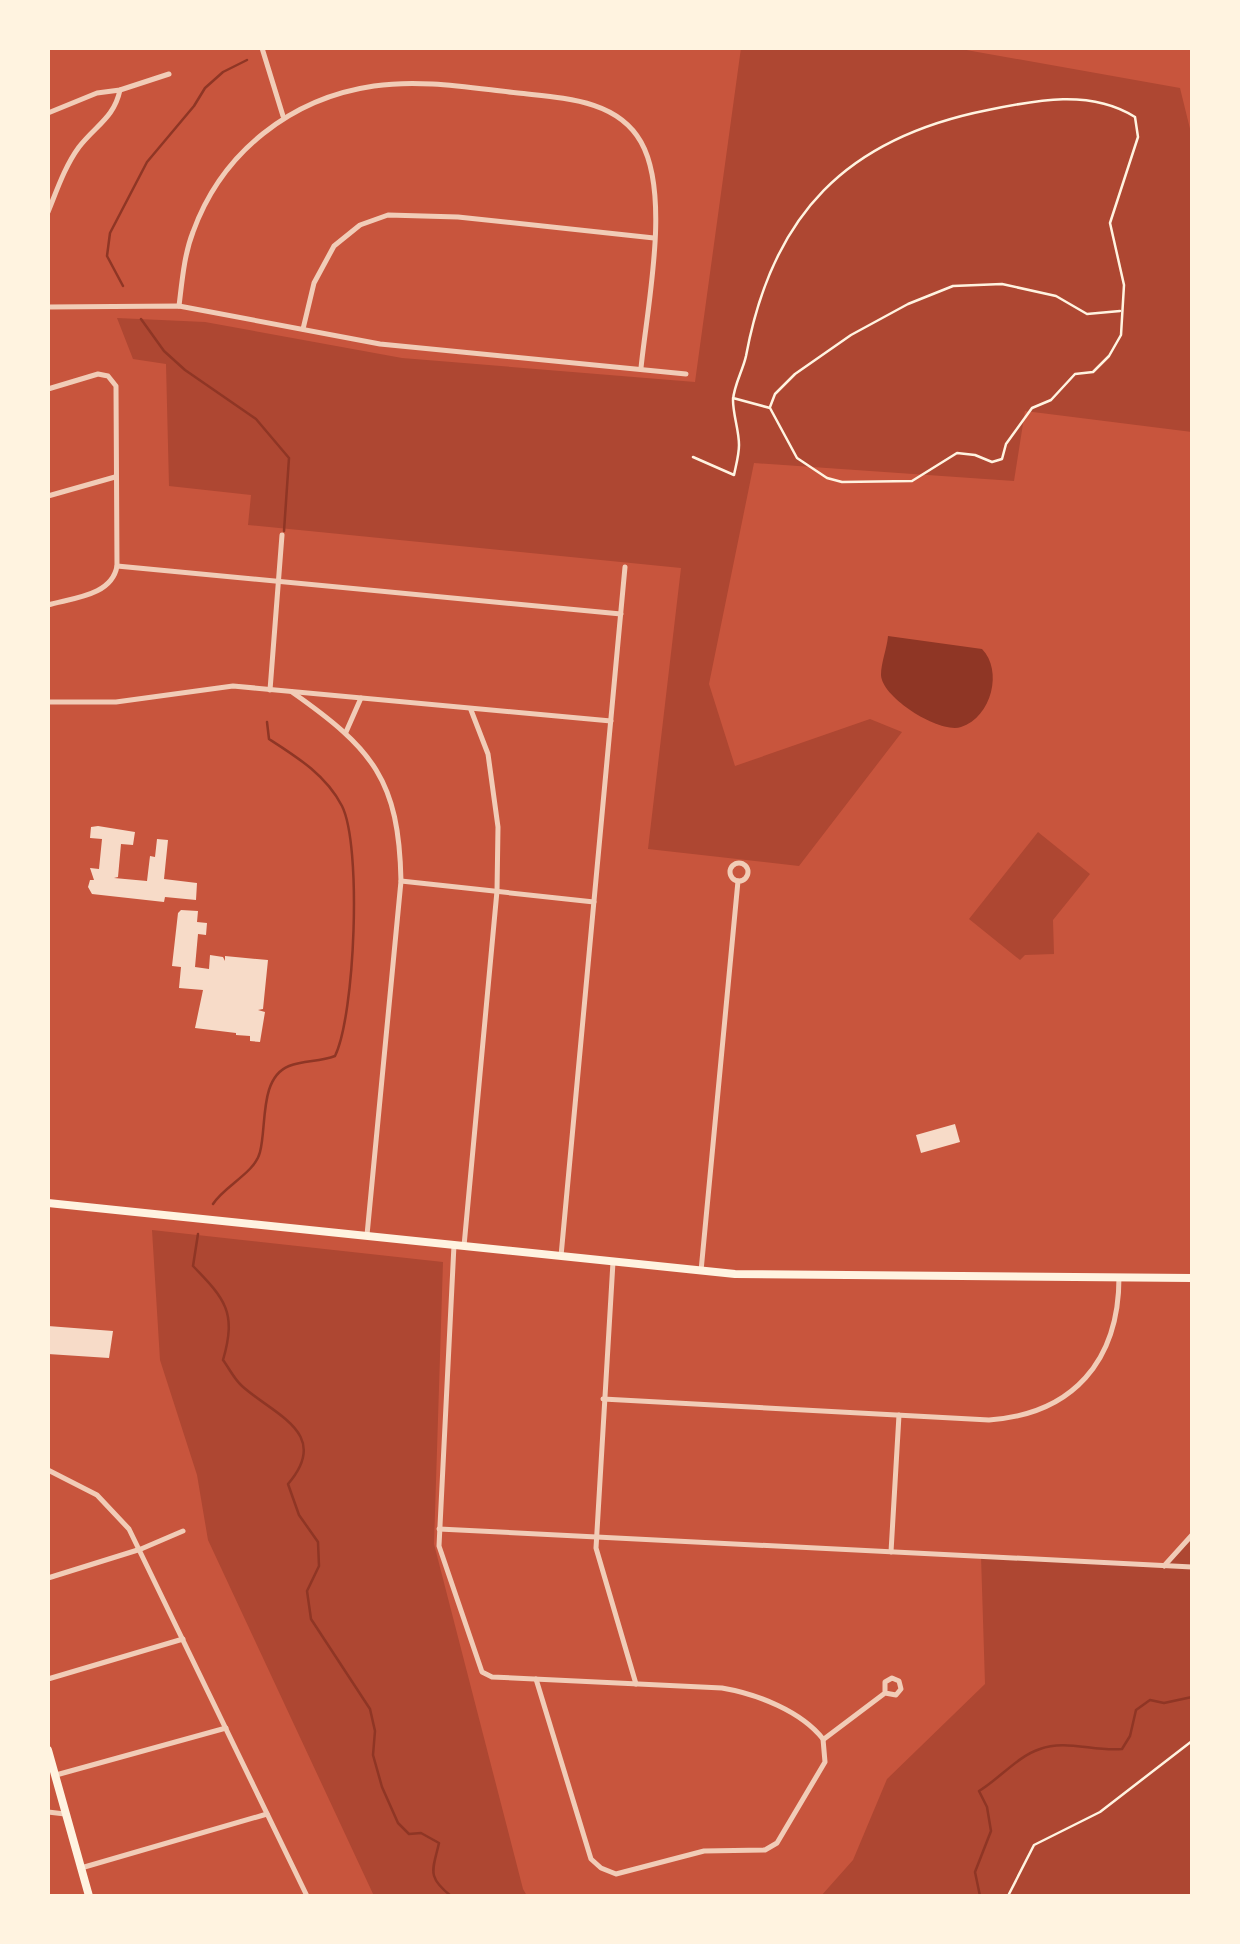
<svg xmlns="http://www.w3.org/2000/svg" width="1240" height="1944" font-family="Figtree,sans-serif">
	<rect width="100%" height="100%" fill="#c8553d"/>
	<g fill="#ae4732">
		<path d="M 741,48 L 955,48 L 1180,88 L 1192,137 L 1192,432 L 1025,411 L 1014,481 L 754,463 L 709,684 L 735,766 L 870,719 L 902,732 L 799,866 L 648,849 L 681,568 L 248,525 L 251,495 L 169,486 L 166,364 L 133,359 L 117,318 L 205,322 L 402,358 L 695,382 Z"/>
		<path d="M 1038,832 L 1090,874 L 1053,920 L 1054,954 L 1025,955 L 1020,960 L 969,919 Z"/>
		<path d="M 152,1230 L 443,1262 L 434,1544 L 523,1889 L 527,1896 L 374,1896 L 208,1540 L 197,1475 L 160,1360 Z"/>
		<path d="M 1192,1537 L 1192,1896 L 821,1896 L 853,1860 L 887,1779 L 985,1684 L 981,1556 L 1164,1568 Z"/>
	</g>
	<path fill="#8f3625" d="M 888,636 L 982,649 C 1003,670 992,717 961,727 C 940,734 882,698 881,675 C 881,663 887,648 888,636 Z"/>
	<g fill="none" stroke-linecap="round" stroke-linejoin="round">
		<g stroke="#8f3625" stroke-width="2.5">
			<path d="M 123,286 L 107,256 L 110,233 L 147,162 L 194,106 L 205,88 L 223,72 L 247,60"/>
			<path d="M 141,319 L 164,351 L 185,370 L 256,419 L 289,458 L 284,531"/>
			<path d="M 213,1204 C 224,1186 255,1173 260,1152 C 267,1126 259,1078 289,1066 C 305,1060 319,1062 335,1056 C 355,1015 362,846 342,806 C 326,775 297,757 269,739 L 267,722"/>
			<path d="M 198,1234 L 193,1266 C 225,1299 237,1312 223,1360 C 229,1368 234,1379 242,1386 C 274,1415 332,1433 288,1484 L 299,1515 L 318,1542 L 319,1566 L 307,1591 L 311,1619 L 370,1709 L 375,1731 L 373,1755 L 382,1787 L 398,1823 L 409,1834 L 421,1833 L 439,1843 C 433,1870 426,1876 451,1896"/>
			<path d="M 980,1896 L 975,1872 L 991,1831 L 987,1807 L 979,1791 C 999,1779 1018,1756 1040,1749 C 1065,1739 1095,1752 1122,1749 L 1130,1736 L 1136,1710 L 1150,1700 L 1164,1703 L 1192,1697"/>
		</g>
	</g>
	<g fill="#f7dbc8">
		<path d="M 98,826 L 135,832 L 133,845 L 121,844 L 118,877 L 114,878 L 147,881 L 150,856 L 155,857 L 157,839 L 168,840 L 164,879 L 197,883 L 196,900 L 165,897 L 164,902 L 92,894 L 88,887 L 90,880 L 94,880 L 90,868 L 99,869 L 102,839 L 90,838 L 91,827 Z"/>
		<path d="M 181,910 L 198,911 L 197,922 L 207,923 L 206,935 L 198,934 L 195,967 L 209,969 L 210,955 L 223,957 L 225,961 L 225,956 L 268,960 L 263,1009 L 258,1010 L 265,1012 L 260,1042 L 250,1041 L 250,1036 L 236,1035 L 236,1033 L 195,1028 L 203,990 L 179,988 L 181,967 L 172,966 L 178,913 Z"/>
		<path d="M 955,1124 L 960,1142 L 921,1153 L 916,1135 Z"/>
		<path d="M 48,1326 L 113,1331 L 109,1358 L 48,1354 Z"/>
	</g>
	<g fill="none" stroke-linecap="round" stroke-linejoin="round">
		<g stroke="#fff3e0" stroke-width="2.5">
			<path d="M 770,407 L 775,394 L 795,374 L 851,335 L 908,304 L 953,286 L 1002,284 L 1056,296 L 1087,314 L 1120,311"/>
			<path d="M 693,457 L 734,475 C 736,465 739,455 739,445 C 739,430 733,415 733,400 C 734,385 743,370 746,356 C 772,215 846,138 988,110 C 1036,100 1091,89 1135,117 L 1138,137 L 1110,223 L 1124,285 L 1121,335 L 1109,356 L 1093,372 L 1075,374 L 1051,400 L 1032,408 L 1006,444 L 1002,459 L 992,462 L 975,455 L 957,453 L 912,481 L 842,482 L 827,478 L 797,458 L 770,408 L 733,398"/>
			<path d="M 1008,1896 L 1034,1845 L 1100,1812 L 1192,1741"/>
		</g>
		<g stroke="#f1ccb7" stroke-width="5">
			<path d="M 262,48 L 283,116"/>
			<path d="M 48,113 L 97,93 L 120,90 L 169,74"/>
			<path d="M 48,212 C 57,190 65,166 79,147 C 96,125 114,118 120,90"/>
			<path d="M 179,306 C 182,282 184,255 193,232 C 222,152 291,98 374,86 C 422,79 471,88 518,93 C 562,98 617,99 641,142 C 671,195 647,307 641,368"/>
			<path d="M 48,307 L 179,306 L 380,344 L 686,374"/>
			<path d="M 303,329 L 314,283 L 334,246 L 360,225 L 388,215 L 458,217 L 654,238"/>
			<path d="M 48,389 L 98,374 L 108,376 L 116,386 L 117,566 C 112,596 72,598 48,605"/>
			<path d="M 48,496 L 115,477"/>
			<path d="M 117,566 L 621,614"/>
			<path d="M 270,690 L 282,535"/>
			<path d="M 292,692 C 373,749 399,780 401,881 L 367,1235"/>
			<path d="M 48,702 L 116,702 L 233,686 L 611,721"/>
			<path d="M 346,732 L 361,698"/>
			<circle cx="739" cy="872" r="9"/>
			<path d="M 401,881 L 594,902"/>
			<path d="M 454,1245 L 439,1546 L 482,1672 L 492,1677 L 722,1688 C 757,1694 801,1711 823,1739"/>
			<path d="M 464,1246 L 497,891 L 498,827 L 488,754 L 471,710"/>
			<path d="M 561,1256 L 625,567"/>
			<path d="M 613,1262 L 596,1548 L 636,1684"/>
			<path d="M 701,1271 L 738,881"/>
			<path d="M 603,1399 L 989,1420 C 1073,1414 1119,1361 1119,1277"/>
			<path d="M 48,1470 L 97,1495 L 129,1529 L 307,1896"/>
			<path d="M 439,1529 L 1192,1567"/>
			<path d="M 891,1552 L 899,1415"/>
			<path d="M 1164,1566 L 1192,1535"/>
			<path d="M 48,1578 L 141,1549 L 183,1531"/>
			<path d="M 48,1679 L 183,1639"/>
			<path d="M 536,1679 L 591,1859 L 601,1868 L 616,1874 L 704,1851 L 765,1850 L 777,1843 L 825,1762 L 823,1739"/>
			<path d="M 824,1739 L 885,1693 L 896,1695 L 901,1689 L 899,1681 L 892,1678 L 885,1682 L 885,1693"/>
			<path d="M 56,1775 L 226,1728"/>
			<path d="M 48,1812 L 65,1814"/>
			<path d="M 81,1868 L 267,1814"/>
		</g>
		<path stroke="#fff3e0" stroke-width="8" d="M 48,1750 L 89,1896"/>
		<path stroke="#fff3e0" stroke-width="8" d="M 48,1203 L 735,1274 L 1192,1278"/>
	</g>
	<rect width="1240" height="1944" fill="none" stroke="#fff3e0" stroke-width="100"/>
</svg>
